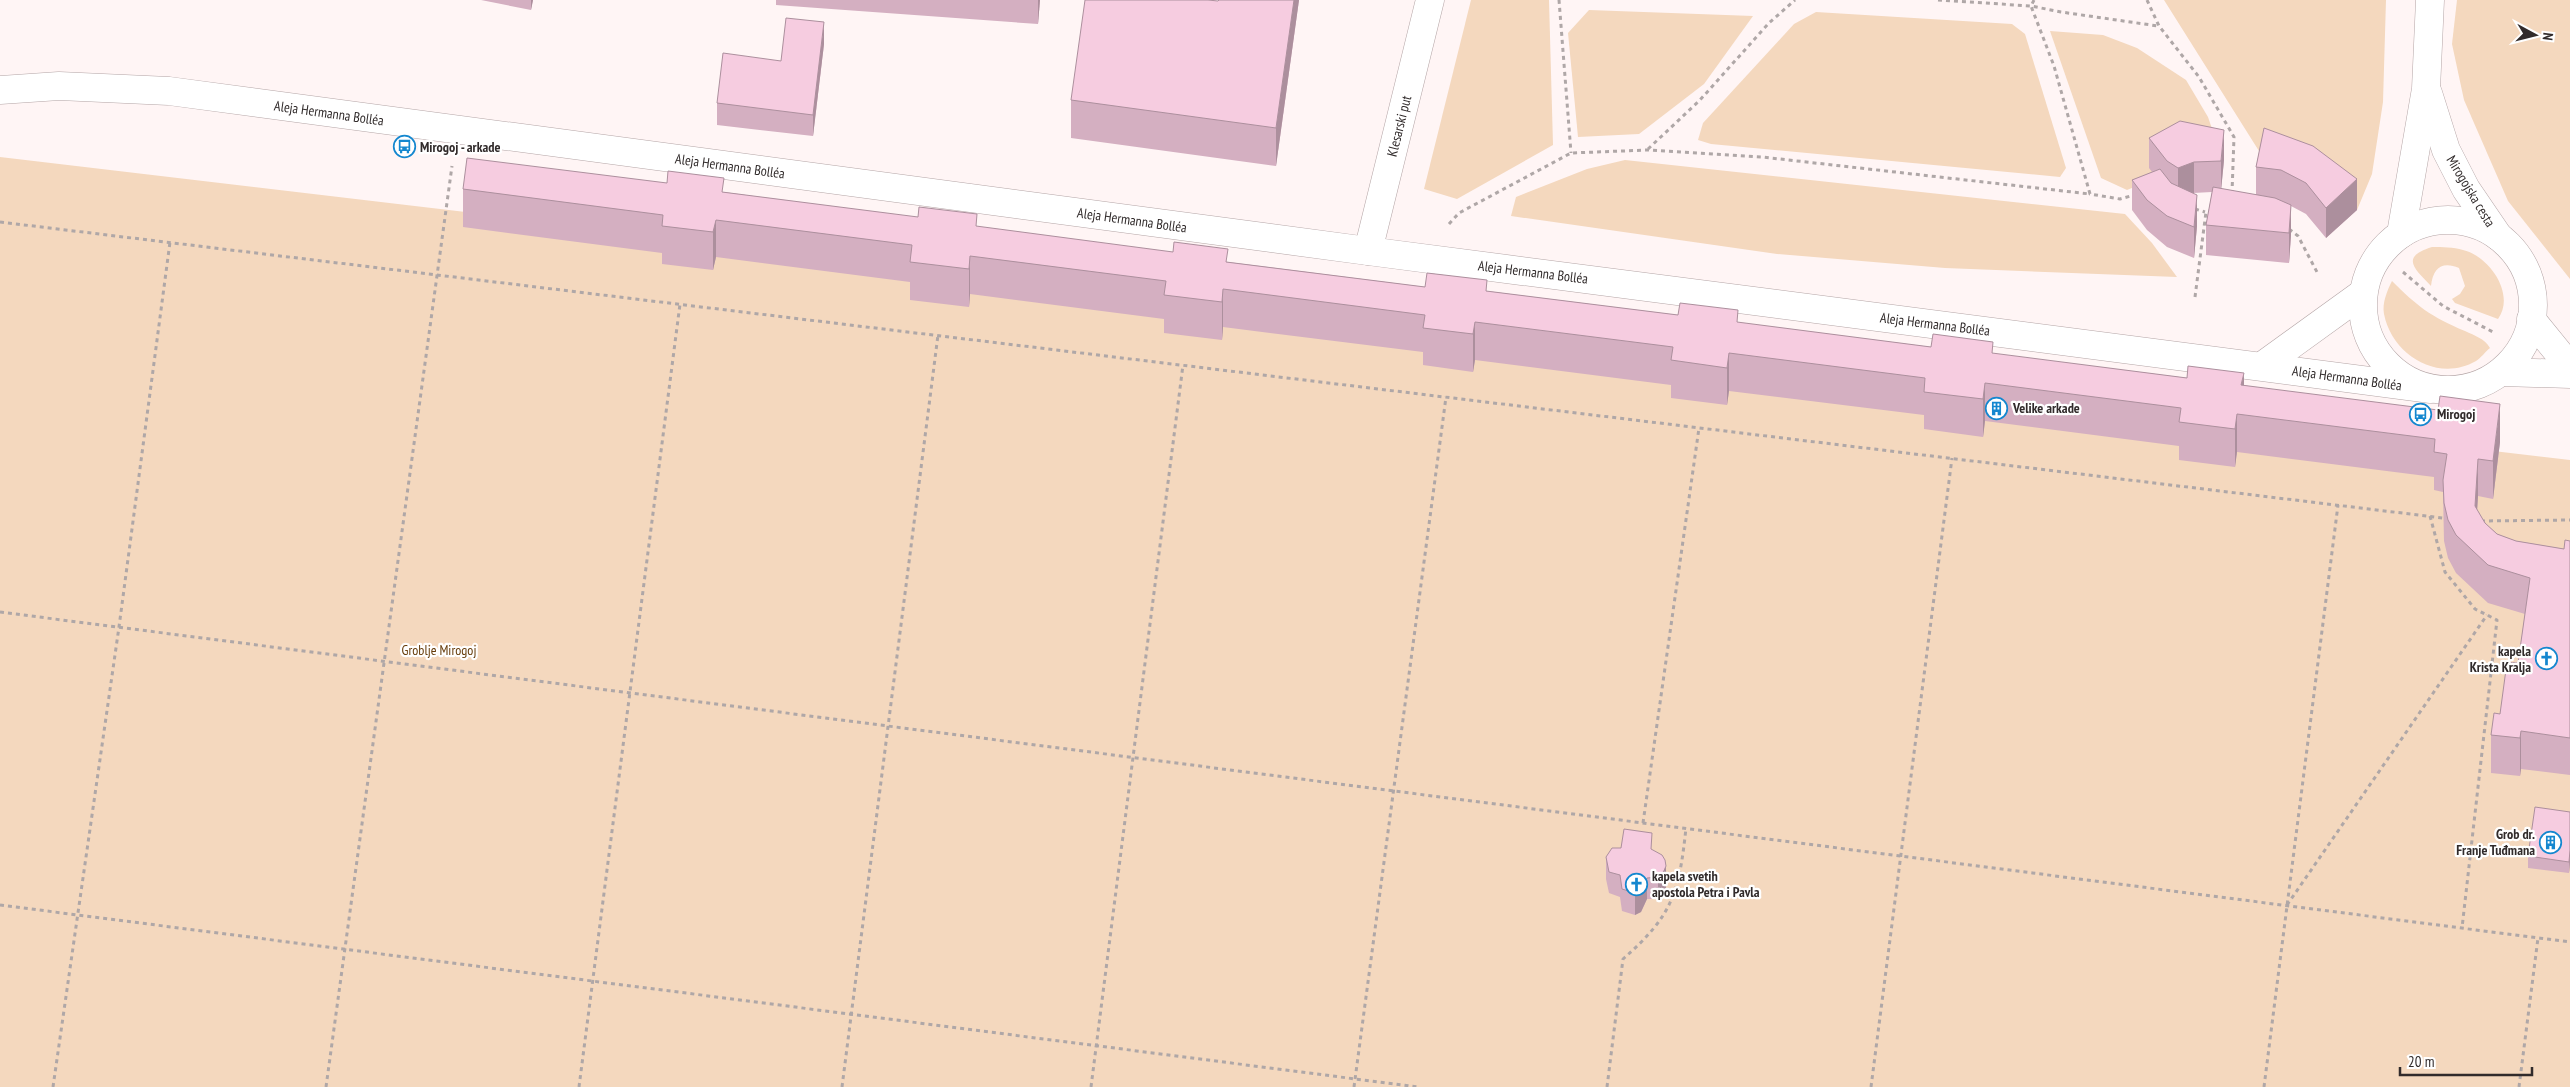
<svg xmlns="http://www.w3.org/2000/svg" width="2570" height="1087" font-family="'PT Sans Narrow',sans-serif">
	<rect width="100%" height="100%" fill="#fff5f5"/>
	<g fill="#f4d8be">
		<path d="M 1471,0 L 1549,0 L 1553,145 L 1457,199 L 1424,189 Z"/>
		<path d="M 2164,0 L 2386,0 L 2383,102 L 2372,174 L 2357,210 L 2313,176 L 2264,159 Z"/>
		<path d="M 2457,0 L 2570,0 L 2570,279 L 2508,201 L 2464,100 L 2452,44 Z"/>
		<path d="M 1589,10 L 1753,16 L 1704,84 L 1639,134 L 1578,137 L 1568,33 Z"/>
		<path d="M 1816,12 L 2012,24 L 2025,34 L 2066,168 L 2060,177 L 1711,144 L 1698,140 L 1703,123 L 1794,24 Z"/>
		<path d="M 2050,31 L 2103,35 L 2137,48 L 2186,80 L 2208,117 L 2220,152 L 2127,190 L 2101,178 Z"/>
		<path d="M 0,157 L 2570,460 L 2570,1087 L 0,1087 Z"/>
		<path d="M 1625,160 L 2125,214 L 2152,243 L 2177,277 L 1945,268 L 1777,254 L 1511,216 L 1516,197 L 1587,169 Z"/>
		<path d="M 2432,247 C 2443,247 2453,247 2463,250 C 2489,256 2516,294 2498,319 L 2455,303 L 2452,299 L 2460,294 L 2465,286 L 2459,268 C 2442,261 2433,268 2431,286 C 2414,268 2400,257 2432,247 Z"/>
		<path d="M 2392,281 C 2417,306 2431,317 2465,331 C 2475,336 2484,338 2490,348 C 2485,352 2481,358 2476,361 C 2438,383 2392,355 2384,314 C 2382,303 2387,291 2392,281 Z"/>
	</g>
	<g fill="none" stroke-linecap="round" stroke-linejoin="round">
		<defs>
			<g id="minor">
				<path d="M 1368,251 L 1430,0"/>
				<path d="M 2531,319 L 2570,367"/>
				<path d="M 2502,372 L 2570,374"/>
			</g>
			<g id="major">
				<path d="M 0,90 L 59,86 L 169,91 L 1368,251 L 2431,389"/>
				<path d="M 2428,93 L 2446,150 L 2466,189 L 2498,236"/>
				<circle cx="2448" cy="305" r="85"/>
				<path d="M 2401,234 L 2426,89 L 2430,0"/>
				<path d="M 2262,366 L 2363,293"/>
			</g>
		</defs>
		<use href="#minor" stroke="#b4a5a6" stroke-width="29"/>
		<use href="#major" stroke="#b4a5a6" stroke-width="29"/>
		<g stroke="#afa7a7" stroke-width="3" stroke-dasharray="4 4" stroke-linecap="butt">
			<path d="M 1559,0 L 1571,153"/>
			<path d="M 1938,0 L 2031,6 L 2061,12 L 2158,26"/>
			<path d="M 2034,0 L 2031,6 L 2054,66 L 2090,194 L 2120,199 L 2134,195"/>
			<path d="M 2147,0 L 2159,26 L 2199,77 L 2234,137 L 2232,193"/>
			<path d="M 1648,149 L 1700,100 L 1769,23 L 1795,0"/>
			<path d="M 2195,209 L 2205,212"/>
			<path d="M 0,222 L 2443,518"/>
			<path d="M 1449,224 L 1459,213 L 1571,153 L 1648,150 L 1762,157 L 2090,194"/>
			<path d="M 2289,229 L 2298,236 L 2318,274"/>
			<path d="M 2403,272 L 2443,306 L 2495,333"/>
			<path d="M 2195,297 L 2206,212"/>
			<path d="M 2430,516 L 2445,572 L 2475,609 L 2497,620 L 2462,928"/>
			<path d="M 2481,521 L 2570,520"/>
			<path d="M 0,612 L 2570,942"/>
			<path d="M 1643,823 L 1699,428"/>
			<path d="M 0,905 L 1418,1087"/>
			<path d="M 2287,905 L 2487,615"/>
			<path d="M 53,1087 L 119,627 L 170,242"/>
			<path d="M 326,1087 L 452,166"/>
			<path d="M 579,1087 L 680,304"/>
			<path d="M 842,1087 L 938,335"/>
			<path d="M 1091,1087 L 1183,365"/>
			<path d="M 1354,1087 L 1446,397"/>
			<path d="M 1607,1087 L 1623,959 C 1673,915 1679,893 1686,828"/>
			<path d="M 1871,1087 L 1952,458"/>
			<path d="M 2264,1087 L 2338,505"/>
			<path d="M 2519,1087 L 2538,938"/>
		</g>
		<use href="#minor" stroke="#fff" stroke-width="28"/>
		<use href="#major" stroke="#fff" stroke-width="28"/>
	</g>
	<g fill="#d4afc1">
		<path d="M 481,0 L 533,0 L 531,10 Z"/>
		<path d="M 776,0 L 1040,0 L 1038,24 L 776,5 Z"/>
		<path d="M 1299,0 L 1276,166 L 1071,138 L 1071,100 L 1218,1 Z"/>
		<path d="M 824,44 L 813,136 L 717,125 L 717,103 L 781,61 Z"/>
		<path d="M 2264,128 L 2357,210 L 2326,238 L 2306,214 L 2291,206 L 2291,235 L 2289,263 L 2206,255 L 2206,225 L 2212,192 L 2193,193 L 2197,226 L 2194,258 L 2167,247 L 2147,230 L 2132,210 L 2132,180 L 2152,172 L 2149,168 L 2149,138 L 2224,160 L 2221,189 L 2256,195 L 2256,167 Z"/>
		<path d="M 463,189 L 724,192 L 977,227 L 1228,262 L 1425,287 L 1487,291 L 1931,347 L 1993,354 L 2244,385 L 2500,442 L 2493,499 L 2478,496 L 2477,510 L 2485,523 L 2497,534 L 2516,541 L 2564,549 L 2570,541 L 2570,775 L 2521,769 L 2520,776 L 2491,773 L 2491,735 L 2500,714 L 2518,663 L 2525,614 L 2488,603 L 2456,573 L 2448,558 L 2444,541 L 2443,492 L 2434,490 L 2434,477 L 2237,452 L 2235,467 L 2179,460 L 2179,446 L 1985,421 L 1983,437 L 1924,429 L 1924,415 L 1729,391 L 1727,405 L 1671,398 L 1671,385 L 1475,360 L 1473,372 L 1423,365 L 1423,352 L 1223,327 L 1222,340 L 1164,333 L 1164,319 L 970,294 L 969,307 L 910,300 L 910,282 L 716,257 L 713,270 L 662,264 L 662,253 L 463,227 Z"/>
		<path d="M 2570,812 L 2570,861 L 2569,873 L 2528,868 L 2528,856 Z"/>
		<path d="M 1652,850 L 1666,888 L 1663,895 L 1658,899 L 1647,899 L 1641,912 L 1635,915 L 1622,911 L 1620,897 L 1609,893 L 1606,879 L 1606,857 Z"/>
	</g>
	<g fill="#ac8f9d">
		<path d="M 531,0 L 533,0 L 531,10 Z"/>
		<path d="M 1038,0 L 1040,0 L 1038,24 Z"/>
		<path d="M 1294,0 L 1299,0 L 1276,166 L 1276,128 Z"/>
		<path d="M 824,22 L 824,44 L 813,136 L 813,115 Z"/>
		<path d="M 2224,130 L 2224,160 L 2221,191 L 2221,161 Z"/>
		<path d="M 2194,162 L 2194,193 L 2178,198 L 2178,168 Z"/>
		<path d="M 2357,179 L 2357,210 L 2326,238 L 2326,208 Z"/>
		<path d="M 2197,195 L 2197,226 L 2194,258 L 2194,227 Z"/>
		<path d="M 2291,205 L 2291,235 L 2289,263 L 2289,233 Z"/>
		<path d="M 716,220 L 716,257 L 713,270 L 713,232 Z"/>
		<path d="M 970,256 L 970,294 L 969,307 L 969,269 Z"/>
		<path d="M 1223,289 L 1223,327 L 1222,340 L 1222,302 Z"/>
		<path d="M 1475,322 L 1475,360 L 1473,372 L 1473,334 Z"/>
		<path d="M 1729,353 L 1729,391 L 1727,405 L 1727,368 Z"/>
		<path d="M 2244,373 L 2244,411 L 2241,385 Z"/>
		<path d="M 1985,383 L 1985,421 L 1983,437 L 1983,399 Z"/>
		<path d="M 2500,404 L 2500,442 L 2493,499 L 2493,461 Z"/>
		<path d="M 2237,414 L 2237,452 L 2235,467 L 2235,429 Z"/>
		<path d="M 2478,459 L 2478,496 L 2475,543 L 2475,506 Z"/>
		<path d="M 2521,731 L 2521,769 L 2520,776 L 2520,738 Z"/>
		<path d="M 2570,850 L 2570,861 L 2569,873 L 2569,862 Z"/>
		<path d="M 1666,866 L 1666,888 L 1663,895 L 1658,899 L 1658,877 Z"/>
		<path d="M 1647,878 L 1647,899 L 1641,912 L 1635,915 L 1635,893 Z"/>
	</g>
	<g fill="#f6cce0" stroke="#ac8f9d">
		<path d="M 1085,0 L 1208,0 L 1218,1 L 1219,0 L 1294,0 L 1276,128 L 1071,100 Z"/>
		<path d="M 786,18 L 824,22 L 813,115 L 717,103 L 723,53 L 781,61 Z"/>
		<path d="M 2180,121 L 2224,130 L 2221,161 L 2194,162 L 2178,168 L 2167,161 L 2149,138 Z"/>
		<path d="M 2264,128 L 2313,146 L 2357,179 L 2326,208 L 2306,183 L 2281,170 L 2256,167 Z"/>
		<path d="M 467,158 L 667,183 L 668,171 L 724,178 L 722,192 L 918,217 L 919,207 L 977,214 L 976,226 L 1173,252 L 1174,242 L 1228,249 L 1226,262 L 1425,287 L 1427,273 L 1487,280 L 1486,291 L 1678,315 L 1680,303 L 1738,310 L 1737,322 L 1931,347 L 1933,334 L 1993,342 L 1992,353 L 2187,378 L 2188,366 L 2244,373 L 2241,385 L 2438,410 L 2440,396 L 2500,404 L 2493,461 L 2478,459 L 2475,506 L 2485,523 L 2497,534 L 2516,541 L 2564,549 L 2565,540 L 2570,541 L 2570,738 L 2521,731 L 2520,738 L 2491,735 L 2494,713 L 2500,714 L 2507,662 L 2518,663 L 2530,578 L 2488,565 L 2456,535 L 2448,520 L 2444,503 L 2443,480 L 2447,454 L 2434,452 L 2435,439 L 2237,414 L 2235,429 L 2179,422 L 2181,408 L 1985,383 L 1983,399 L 1924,392 L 1925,378 L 1729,353 L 1727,368 L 1671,360 L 1673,347 L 1475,322 L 1473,334 L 1423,328 L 1425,315 L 1223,289 L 1222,302 L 1164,295 L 1166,281 L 970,256 L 969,269 L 910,262 L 912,245 L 716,220 L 713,232 L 662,226 L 663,215 L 463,189 Z"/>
		<path d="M 2160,169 L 2171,183 L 2197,195 L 2194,227 L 2167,216 L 2147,200 L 2132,180 Z"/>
		<path d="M 2213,187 L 2275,198 L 2291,205 L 2289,233 L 2206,225 Z"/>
		<path d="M 2535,807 L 2570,812 L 2570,850 L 2569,862 L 2528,856 Z"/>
		<path d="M 1624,829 L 1652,833 L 1651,849 L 1662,855 L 1665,860 L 1666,866 L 1663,873 L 1658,877 L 1647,878 L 1641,891 L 1635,893 L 1622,889 L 1620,875 L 1609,872 L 1606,857 L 1612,848 L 1621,848 Z"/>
	</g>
	<defs>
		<symbol id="bus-ring" viewBox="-11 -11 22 22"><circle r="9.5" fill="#fff" stroke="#1487cf" stroke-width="1.5"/><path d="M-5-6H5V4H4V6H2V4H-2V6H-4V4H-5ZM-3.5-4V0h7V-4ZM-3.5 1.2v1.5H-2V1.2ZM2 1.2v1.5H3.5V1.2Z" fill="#1487cf"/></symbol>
		<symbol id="building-ring" viewBox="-11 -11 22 22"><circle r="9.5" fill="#fff" stroke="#1487cf" stroke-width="1.5"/><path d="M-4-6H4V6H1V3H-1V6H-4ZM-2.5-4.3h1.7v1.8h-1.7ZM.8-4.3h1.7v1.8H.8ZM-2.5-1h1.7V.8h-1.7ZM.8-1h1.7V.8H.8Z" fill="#1487cf"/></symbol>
		<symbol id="church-ring" viewBox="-11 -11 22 22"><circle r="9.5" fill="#fff" stroke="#1487cf" stroke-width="1.5"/><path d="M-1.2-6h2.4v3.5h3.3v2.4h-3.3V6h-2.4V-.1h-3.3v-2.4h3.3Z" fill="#1487cf"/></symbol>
	</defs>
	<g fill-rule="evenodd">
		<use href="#bus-ring" x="392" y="134" width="25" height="25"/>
		<use href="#building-ring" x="1984" y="396" width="25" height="25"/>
		<use href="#bus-ring" x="2408" y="402" width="25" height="25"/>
		<use href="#church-ring" x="2534" y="646" width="25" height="25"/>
		<use href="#building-ring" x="2538" y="830" width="25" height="25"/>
		<use href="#church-ring" x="1624" y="872" width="25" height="25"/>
	</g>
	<g text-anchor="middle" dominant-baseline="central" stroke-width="4.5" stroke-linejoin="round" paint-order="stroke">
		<g font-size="14" fill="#312b2b" stroke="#fff">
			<text transform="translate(329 113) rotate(8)">Aleja Hermanna Bolléa</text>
			<text transform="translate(1399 126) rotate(-76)">Klesarski put</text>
			<text transform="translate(730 166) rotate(8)">Aleja Hermanna Bolléa</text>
			<text transform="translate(2471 191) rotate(59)">Mirogojska cesta</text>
			<text transform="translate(1132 220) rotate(8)">Aleja Hermanna Bolléa</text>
			<text transform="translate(1533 272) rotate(7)">Aleja Hermanna Bolléa</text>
			<text transform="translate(1935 324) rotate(7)">Aleja Hermanna Bolléa</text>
			<text transform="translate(2347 378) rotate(8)">Aleja Hermanna Bolléa</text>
		</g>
		<g font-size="14" font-weight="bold" fill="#312b2b" stroke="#fff" text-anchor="start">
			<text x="420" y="147">Mirogoj - arkade</text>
			<text x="2013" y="408">Velike arkade</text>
			<text x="2437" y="414">Mirogoj</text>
			<text x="2531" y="651" text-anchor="end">kapela<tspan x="2531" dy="16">Krista Kralja</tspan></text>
			<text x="2535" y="834" text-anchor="end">Grob dr.<tspan x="2535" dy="16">Franje Tuđmana</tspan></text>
			<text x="1652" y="876">kapela svetih<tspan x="1652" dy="16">apostola Petra i Pavla</tspan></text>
		</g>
		<g font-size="14" fill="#653b09" stroke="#fff">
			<text x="439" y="650">Groblje Mirogoj</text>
		</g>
	</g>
	<g transform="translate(2535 35) rotate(97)" stroke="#ffffff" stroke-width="4" paint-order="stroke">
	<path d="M0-4L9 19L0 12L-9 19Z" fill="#312b2b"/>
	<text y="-8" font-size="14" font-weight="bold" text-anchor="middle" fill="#312b2b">N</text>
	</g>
	<path d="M2400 1067v8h132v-8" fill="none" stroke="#312b2b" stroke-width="2.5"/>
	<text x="2408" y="1067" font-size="15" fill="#312b2b" stroke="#ffffff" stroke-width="4" paint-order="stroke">20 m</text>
</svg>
